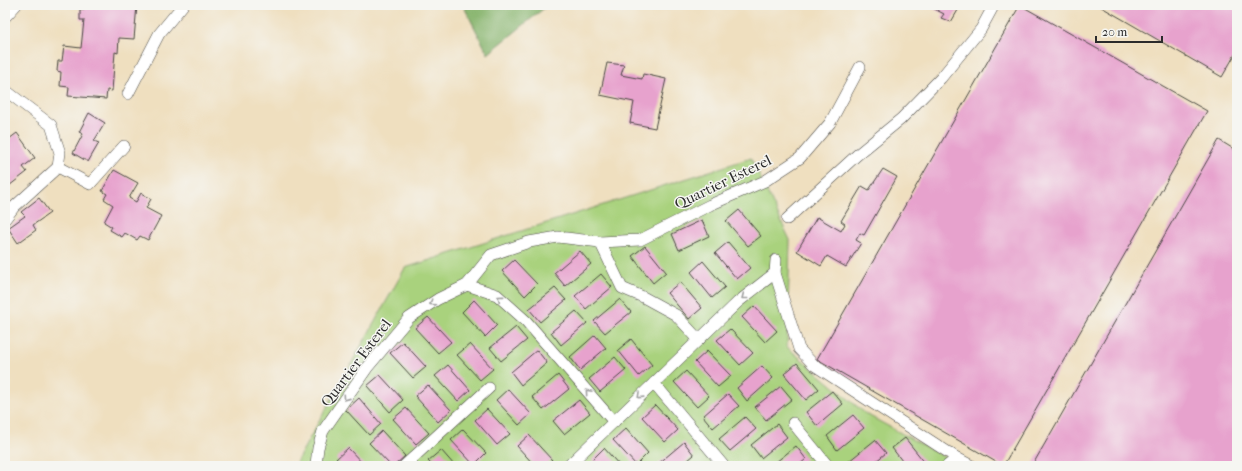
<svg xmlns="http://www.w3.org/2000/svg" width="1242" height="471" font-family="'IM FELL French Canon',serif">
	<rect width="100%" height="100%" fill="#f6f6f2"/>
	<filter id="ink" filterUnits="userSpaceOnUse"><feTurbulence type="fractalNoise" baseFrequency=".025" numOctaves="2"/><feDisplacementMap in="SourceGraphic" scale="8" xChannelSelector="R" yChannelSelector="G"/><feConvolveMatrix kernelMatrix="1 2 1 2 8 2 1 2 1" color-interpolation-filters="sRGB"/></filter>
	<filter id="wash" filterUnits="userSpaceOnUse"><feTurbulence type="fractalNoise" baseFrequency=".012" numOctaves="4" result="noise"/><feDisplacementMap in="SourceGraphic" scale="16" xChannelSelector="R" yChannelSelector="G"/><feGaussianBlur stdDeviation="0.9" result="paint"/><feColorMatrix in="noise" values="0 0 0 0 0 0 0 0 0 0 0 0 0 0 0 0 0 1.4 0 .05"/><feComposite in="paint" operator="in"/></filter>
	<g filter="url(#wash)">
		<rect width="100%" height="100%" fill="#efdfbf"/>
		<path fill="#a9d27d" stroke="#6a7e54" d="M 751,158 L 790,240 L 787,347 L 866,414 L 961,466 L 294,466 L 405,268 Z"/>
		<path fill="#86b46c" stroke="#58704c" d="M 463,5 L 548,5 L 488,54 Z"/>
		<g id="blocks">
			<g fill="#e7a2cd">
				<path d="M 85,5 L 137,5 L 134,39 L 119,38 L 118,53 L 115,52 L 112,91 L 107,90 L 106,99 L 68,96 L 69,87 L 60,86 L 61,72 L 57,71 L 58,61 L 62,61 L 64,46 L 81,48 L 84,20 L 80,20 L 80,9 L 84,9 Z"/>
				<path d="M 927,5 L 961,5 L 951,22 L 941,18 L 944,14 Z"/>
				<path d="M 1020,5 L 1207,111 L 1003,466 L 817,359 Z"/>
				<path d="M 1098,5 L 1237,5 L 1237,51 L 1222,77 Z"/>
				<path d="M 607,63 L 624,65 L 621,75 L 642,79 L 643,74 L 666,79 L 655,128 L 630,123 L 634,102 L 600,95 Z"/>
				<path d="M 89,113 L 105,123 L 94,141 L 99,143 L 88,162 L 73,153 L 83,134 L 79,132 Z"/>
				<path d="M 17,133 L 35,158 L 23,167 L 27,172 L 5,189 L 5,150 L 8,148 L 5,142 Z"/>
				<path d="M 1219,140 L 1237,151 L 1237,466 L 1032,466 Z"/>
				<path d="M 883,169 L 897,177 L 864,235 L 860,233 L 856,240 L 861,243 L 846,267 L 827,256 L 821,266 L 797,251 L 817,217 L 841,231 L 845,224 L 841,221 L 862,186 L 869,190 Z"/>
				<path d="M 114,170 L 138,183 L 129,198 L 136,202 L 141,193 L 151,199 L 146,208 L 161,216 L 148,240 L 140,236 L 137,240 L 125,233 L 122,237 L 110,230 L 112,227 L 104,222 L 113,205 L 104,199 L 107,194 L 102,191 Z"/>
				<path d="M 39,198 L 50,213 L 33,225 L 36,230 L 18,243 L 8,228 L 25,216 L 21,212 Z"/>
				<path d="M 739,210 L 761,236 L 748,246 L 726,221 Z"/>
				<path d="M 702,220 L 709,236 L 679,250 L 672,234 Z"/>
				<path d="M 728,242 L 750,268 L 737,279 L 715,253 Z"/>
				<path d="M 645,246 L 666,272 L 653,283 L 632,256 Z"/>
				<path d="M 580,251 L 591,264 L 565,286 L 554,273 Z"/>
				<path d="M 514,260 L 537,284 L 525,296 L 502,271 Z"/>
				<path d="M 703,261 L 725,287 L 712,298 L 691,272 Z"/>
				<path d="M 601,274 L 612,287 L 586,309 L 575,296 Z"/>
				<path d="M 680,282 L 702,308 L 689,319 L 667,293 Z"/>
				<path d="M 555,288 L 566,300 L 540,322 L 529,309 Z"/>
				<path d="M 620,299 L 631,312 L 605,333 L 594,321 Z"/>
				<path d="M 474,300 L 497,325 L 485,337 L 462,312 Z"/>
				<path d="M 754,306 L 777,331 L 765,342 L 742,317 Z"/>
				<path d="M 576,311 L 587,323 L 561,345 L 551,332 Z"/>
				<path d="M 428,317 L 451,342 L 438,353 L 415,328 Z"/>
				<path d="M 516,327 L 527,340 L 501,361 L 490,348 Z"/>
				<path d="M 730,329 L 753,353 L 740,365 L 717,340 Z"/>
				<path d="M 595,335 L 606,348 L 580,370 L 570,357 Z"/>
				<path d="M 631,339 L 652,365 L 639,376 L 618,350 Z"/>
				<path d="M 403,342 L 426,367 L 413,378 L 390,353 Z"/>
				<path d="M 470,344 L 493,369 L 480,380 L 457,355 Z"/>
				<path d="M 537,350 L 547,363 L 521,385 L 511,372 Z"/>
				<path d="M 707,351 L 731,376 L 718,387 L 695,362 Z"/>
				<path d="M 615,357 L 626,370 L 600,392 L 589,379 Z"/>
				<path d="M 797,363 L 819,389 L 806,400 L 784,374 Z"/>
				<path d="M 448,365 L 470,390 L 458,401 L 435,376 Z"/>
				<path d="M 762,366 L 773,378 L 747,401 L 737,388 Z"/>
				<path d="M 686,371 L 709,396 L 697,407 L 674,382 Z"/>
				<path d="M 380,375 L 403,400 L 390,412 L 367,386 Z"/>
				<path d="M 558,375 L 569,389 L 543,410 L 532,397 Z"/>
				<path d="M 428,385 L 451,410 L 438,422 L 415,396 Z"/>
				<path d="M 781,386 L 792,399 L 766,420 L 755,407 Z"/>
				<path d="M 508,389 L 531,414 L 519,425 L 496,400 Z"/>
				<path d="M 832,391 L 843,404 L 817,426 L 806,412 Z"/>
				<path d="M 728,394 L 739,406 L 713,428 L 703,416 Z"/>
				<path d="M 359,398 L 381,424 L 369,435 L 346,410 Z"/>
				<path d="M 579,400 L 590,413 L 564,434 L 553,421 Z"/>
				<path d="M 655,405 L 678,430 L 665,442 L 642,417 Z"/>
				<path d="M 406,408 L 429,433 L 416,444 L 393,419 Z"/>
				<path d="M 487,409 L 510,434 L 497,445 L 475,420 Z"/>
				<path d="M 853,415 L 864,428 L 837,450 L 827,436 Z"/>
				<path d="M 745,417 L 756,429 L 730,451 L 719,439 Z"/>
				<path d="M 777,424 L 787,437 L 761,458 L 751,445 Z"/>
				<path d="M 626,428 L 648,453 L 636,465 L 613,440 Z"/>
				<path d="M 463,429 L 486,453 L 474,465 L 451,440 Z"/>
				<path d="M 382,431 L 405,456 L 394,466 L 391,466 L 369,443 Z"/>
				<path d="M 529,435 L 552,460 L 545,466 L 535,466 L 517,446 Z"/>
				<path d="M 905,438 L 926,464 L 923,466 L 906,466 L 892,448 Z"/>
				<path d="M 875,440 L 886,453 L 870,466 L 853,466 L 849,461 Z"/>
				<path d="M 684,442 L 694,455 L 681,466 L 659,466 L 658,464 Z"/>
				<path d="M 796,446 L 806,459 L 798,466 L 771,466 Z"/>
				<path d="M 348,448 L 365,466 L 342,466 L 336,459 Z"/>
				<path d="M 604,448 L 620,466 L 598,466 L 592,460 Z"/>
				<path d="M 441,450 L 455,466 L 433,466 L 428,461 Z"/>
			</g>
		</g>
	</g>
	<g filter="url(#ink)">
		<use href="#blocks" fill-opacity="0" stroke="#484641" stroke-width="1"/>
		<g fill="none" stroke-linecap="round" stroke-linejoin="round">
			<defs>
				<g id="lane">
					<path d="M 5,17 L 16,5"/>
					<path d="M 5,90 L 51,125 L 60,153 L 58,167"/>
					<path d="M 128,94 L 159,34 L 183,5"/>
					<path d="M 5,219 L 14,207 L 58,167 L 90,184 L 124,146"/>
					<path d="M 787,219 L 857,155 L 901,119 L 941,78 L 981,29 L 994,5"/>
					<path d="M 600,242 L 622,288 L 643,297 L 676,315 L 699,340"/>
					<path d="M 776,260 L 775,273 L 799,349 L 814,365 L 957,458 L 972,466"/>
					<path d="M 467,285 L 497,295 L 526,321 L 614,422"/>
					<path d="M 654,383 L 723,465"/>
					<path d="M 793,423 L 828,466"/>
					<path d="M 318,466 L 316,464 L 318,448 L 323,431 L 367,368 L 409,318 L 438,299 L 467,285 L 491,255 L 529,242 L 558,237 L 600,242 L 640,240 L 710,205 L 765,181 L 800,158 L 830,123 L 860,67"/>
					<path d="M 404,466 L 489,388"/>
					<path d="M 568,466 L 738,302 L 775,273"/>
					<path d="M 947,466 L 957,458"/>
				</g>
			</defs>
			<use href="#lane" stroke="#484641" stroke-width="12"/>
			<use href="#lane" stroke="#fff" stroke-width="11"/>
		</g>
		<defs><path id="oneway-chevron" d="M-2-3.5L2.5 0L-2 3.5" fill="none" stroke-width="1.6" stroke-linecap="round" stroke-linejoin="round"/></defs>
		<g stroke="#a0a0a0">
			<use href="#oneway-chevron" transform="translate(744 297) rotate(142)"/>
			<use href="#oneway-chevron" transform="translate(500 298) rotate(-143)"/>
			<use href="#oneway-chevron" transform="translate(432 303) rotate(147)"/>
			<use href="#oneway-chevron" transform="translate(588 392) rotate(-131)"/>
			<use href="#oneway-chevron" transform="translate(640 396) rotate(136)"/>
			<use href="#oneway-chevron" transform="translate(346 398) rotate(125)"/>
		</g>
	</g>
	<g text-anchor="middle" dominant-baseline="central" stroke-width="3" stroke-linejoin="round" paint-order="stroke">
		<g font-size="15" fill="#2b2b2b" stroke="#f6f6f2">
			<text transform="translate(723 182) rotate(-26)">Quartier Esterel</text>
			<text transform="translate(356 363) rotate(-53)">Quartier Esterel</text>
		</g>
	</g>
	<rect width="1242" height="471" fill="none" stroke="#f6f6f2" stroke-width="20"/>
	<path d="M1096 36v6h66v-6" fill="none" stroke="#2b2b2b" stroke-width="2"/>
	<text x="1102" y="36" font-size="12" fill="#2b2b2b" stroke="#f6f6f2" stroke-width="3" paint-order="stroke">20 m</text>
</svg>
